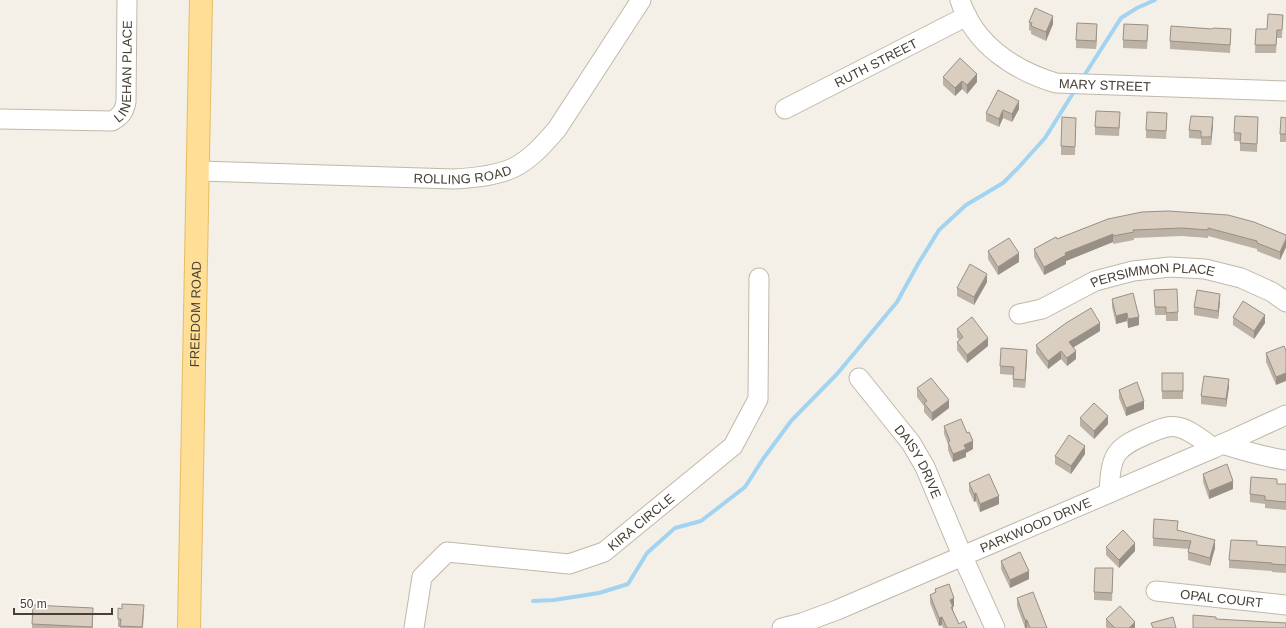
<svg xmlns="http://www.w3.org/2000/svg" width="1286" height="628" font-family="Arial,sans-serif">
	<rect width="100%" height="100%" fill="#f4f0e7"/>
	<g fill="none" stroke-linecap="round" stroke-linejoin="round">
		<g stroke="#a2d4f2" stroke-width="4">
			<path d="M 1082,79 L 1121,18 L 1137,8 L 1155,0"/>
			<path d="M 533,601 L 554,600 L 599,593 L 628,584 L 647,553 L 675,528 L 701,521 L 745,487 L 763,459 L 791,421 L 837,374 L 897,302 L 918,264 L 939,230 L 966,205 L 1003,183 L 1018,168 L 1045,138 L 1075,90"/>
		</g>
		<defs>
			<g id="minor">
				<path id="s1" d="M 960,0 C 974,44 1013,70 1056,83 L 1286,91"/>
				<path id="s2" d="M 785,109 L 967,16"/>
				<path id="s3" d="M 0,119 L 112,121 C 121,116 124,112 126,102 L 127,0"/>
				<path id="s4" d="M 199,171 L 454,179 C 473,178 495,176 513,168 C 530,160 545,143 557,129 L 641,0"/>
				<path id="s5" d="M 1019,314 L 1042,309 L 1095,281 L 1133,271 L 1170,267 L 1205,269 L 1241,278 L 1272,292 L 1286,302"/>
				<path id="s6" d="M 859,378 L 911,443 L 925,467 L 962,555 L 995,628"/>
				<path d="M 1222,444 C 1244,451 1264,457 1286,460"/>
				<path d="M 1109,493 C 1111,454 1114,448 1150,433 C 1158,430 1167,425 1177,427 C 1190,429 1203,441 1214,448"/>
				<path id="s7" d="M 1156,591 L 1286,605"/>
				<path id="s8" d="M 414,628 L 422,577 L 447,552 L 569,564 L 604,552 L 733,446 L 758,399 L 759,278"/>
				<path id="s9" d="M 782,628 L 802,623 L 837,610 L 1214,448 L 1286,415"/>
			</g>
			<g id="major">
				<path id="s10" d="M 189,628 L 201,0"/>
			</g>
		</defs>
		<use href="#minor" stroke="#c0b8aa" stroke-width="21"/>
		<use href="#major" stroke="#e7bc62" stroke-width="24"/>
		<use href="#minor" stroke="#fff" stroke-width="19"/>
		<use href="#major" stroke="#ffde95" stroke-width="22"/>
	</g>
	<g fill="#bbb1a4">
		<path d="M 1283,15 L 1282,38 L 1277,38 L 1276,53 L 1255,53 L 1256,29 L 1267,29 Z"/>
		<path d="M 1029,22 L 1053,24 L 1046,41 L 1031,34 L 1031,31 L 1029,30 Z"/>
		<path d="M 1097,32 L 1096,49 L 1076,48 L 1076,40 Z"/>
		<path d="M 1148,33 L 1147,49 L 1123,48 L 1123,40 Z"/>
		<path d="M 1231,37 L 1230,53 L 1170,49 L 1170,41 Z"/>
		<path d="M 943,77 L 977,82 L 967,94 L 962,89 L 955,96 L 943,85 Z"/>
		<path d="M 998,90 L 1019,109 L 1012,122 L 1003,118 L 999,127 L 986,121 L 986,113 Z"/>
		<path d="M 1076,118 L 1075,155 L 1061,155 L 1061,146 Z"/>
		<path d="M 1286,118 L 1286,142 L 1280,142 L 1280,134 Z"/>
		<path d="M 1120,120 L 1119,136 L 1095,135 L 1095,127 Z"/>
		<path d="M 1167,121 L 1166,139 L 1146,138 L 1146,130 Z"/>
		<path d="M 1213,125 L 1211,145 L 1201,145 L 1201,139 L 1189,138 L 1189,130 Z"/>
		<path d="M 1258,125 L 1257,152 L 1240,151 L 1240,141 L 1234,141 L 1234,133 Z"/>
		<path d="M 1108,219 L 1286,235 L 1286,247 L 1280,260 L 1257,251 L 1257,249 L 1208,236 L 1208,238 L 1182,236 L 1134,238 L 1134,240 L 1113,244 L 1113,242 L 1066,261 L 1066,264 L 1044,275 L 1034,257 L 1034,249 L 1057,239 Z"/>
		<path d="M 988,251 L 1019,262 L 998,275 L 988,259 Z"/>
		<path d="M 987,282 L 974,305 L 957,296 L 957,288 Z"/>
		<path d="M 1154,290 L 1178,312 L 1178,321 L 1166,321 L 1166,315 L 1155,315 Z"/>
		<path d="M 1112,299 L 1139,325 L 1128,328 L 1127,321 L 1116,324 L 1112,307 Z"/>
		<path d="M 1220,302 L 1218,319 L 1194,315 L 1194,307 Z"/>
		<path d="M 1233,317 L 1265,323 L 1254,339 L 1233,325 Z"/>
		<path d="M 957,329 L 988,346 L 967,363 L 957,350 L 957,342 L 959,340 L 957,337 Z"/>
		<path d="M 1100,331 L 1074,347 L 1076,359 L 1067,366 L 1061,359 L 1048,369 L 1036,353 L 1036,345 Z"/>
		<path d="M 1286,351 L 1276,385 L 1266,362 L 1266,353 Z"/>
		<path d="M 1027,358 L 1025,388 L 1013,387 L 1013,375 L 1000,374 L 1000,366 Z"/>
		<rect x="1162" y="373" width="21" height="26"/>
		<path d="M 1229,387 L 1226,407 L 1201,404 L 1201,396 Z"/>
		<path d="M 917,388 L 949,408 L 932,421 L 924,412 L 924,406 L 917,397 Z"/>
		<path d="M 1119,390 L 1144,409 L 1126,416 L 1119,398 Z"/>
		<path d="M 1080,418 L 1108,424 L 1094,439 L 1080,426 Z"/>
		<path d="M 944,426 L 973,449 L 966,453 L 966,457 L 953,462 L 948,450 L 948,444 L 944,434 Z"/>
		<path d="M 1085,454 L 1071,474 L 1055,464 L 1055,456 Z"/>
		<path d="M 1203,474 L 1233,489 L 1209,499 L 1203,482 Z"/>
		<path d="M 969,483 L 999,504 L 980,512 L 976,501 L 974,502 L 969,491 Z"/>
		<path d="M 1277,484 L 1286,484 L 1286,510 L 1265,508 L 1265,504 L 1250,502 L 1250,494 Z"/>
		<path d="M 1178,530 L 1215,548 L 1210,566 L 1188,560 L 1188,552 L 1189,549 L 1153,546 L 1153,538 Z"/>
		<path d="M 1257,545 L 1286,547 L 1286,573 L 1272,572 L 1272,571 L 1229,568 L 1229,560 Z"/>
		<path d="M 1106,547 L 1135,551 L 1119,568 L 1106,555 Z"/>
		<path d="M 1001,561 L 1029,579 L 1010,588 L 1001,569 Z"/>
		<path d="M 1113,577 L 1112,601 L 1094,600 L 1094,592 Z"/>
		<path d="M 935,589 L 954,606 L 953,607 L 953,610 L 959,624 L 967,628 L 943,628 L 942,625 L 939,626 L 930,603 L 930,595 L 935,593 Z"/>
		<path d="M 1017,598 L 1047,628 L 1025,628 L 1017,606 Z"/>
		<path d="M 33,605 L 93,620 L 93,628 L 32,628 Z"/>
		<path d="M 122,609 L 144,614 L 143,628 L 120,628 L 120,627 L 118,627 L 118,619 Z"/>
		<path d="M 1106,619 L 1135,628 L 1107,628 L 1106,627 Z"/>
	</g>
	<g fill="#989086">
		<path d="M 1053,16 L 1053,24 L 1046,41 L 1046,32 Z"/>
		<path d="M 1097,24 L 1097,32 L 1096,49 L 1096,41 Z"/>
		<path d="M 977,74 L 977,82 L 967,94 L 967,85 Z"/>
		<path d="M 962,81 L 962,89 L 955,96 L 955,88 Z"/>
		<path d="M 1019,101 L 1019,109 L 1012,122 L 1012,114 Z"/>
		<path d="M 1003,110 L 1003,118 L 999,127 L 999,119 Z"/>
		<path d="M 1213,117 L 1213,125 L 1211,145 L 1211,137 Z"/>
		<path d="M 1113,234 L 1113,242 L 1066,261 L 1066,264 L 1044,275 L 1044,267 L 1065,253 Z"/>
		<path d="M 1286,239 L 1286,247 L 1280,260 L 1280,252 Z"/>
		<path d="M 1019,253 L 1019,262 L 998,275 L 998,267 Z"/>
		<path d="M 987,274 L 987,282 L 974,305 L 974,297 Z"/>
		<path d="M 1220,294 L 1220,302 L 1218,319 L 1218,311 Z"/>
		<path d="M 1127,313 L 1127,321 L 1116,324 L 1116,316 Z"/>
		<path d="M 1265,315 L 1265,323 L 1254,339 L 1254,331 Z"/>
		<path d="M 1139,317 L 1139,325 L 1128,328 L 1128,319 Z"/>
		<path d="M 1100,323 L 1100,331 L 1069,350 L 1069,342 Z"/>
		<path d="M 988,338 L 988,346 L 967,363 L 967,355 Z"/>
		<path d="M 1027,350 L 1027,358 L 1025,388 L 1025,380 Z"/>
		<path d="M 1061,351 L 1061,359 L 1048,369 L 1048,361 Z"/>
		<path d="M 1076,351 L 1076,359 L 1067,366 L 1067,358 Z"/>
		<path d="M 1286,373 L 1286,381 L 1276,385 L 1276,377 Z"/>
		<path d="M 1229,379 L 1229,387 L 1226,407 L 1226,399 Z"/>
		<path d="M 949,400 L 949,408 L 932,421 L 932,413 Z"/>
		<path d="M 1144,401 L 1144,409 L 1126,416 L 1126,408 Z"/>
		<path d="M 1108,416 L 1108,424 L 1094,439 L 1094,431 Z"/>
		<path d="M 973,441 L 973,449 L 966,453 L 966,457 L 953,462 L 953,454 L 964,445 Z"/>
		<path d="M 1085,446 L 1085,454 L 1071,474 L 1071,466 Z"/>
		<path d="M 1233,481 L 1233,489 L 1209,499 L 1209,491 Z"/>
		<path d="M 976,493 L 976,501 L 974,502 L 974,494 Z"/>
		<path d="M 999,496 L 999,504 L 980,512 L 980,504 Z"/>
		<path d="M 1215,540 L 1215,548 L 1210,566 L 1210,558 Z"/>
		<path d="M 1135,543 L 1135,551 L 1119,568 L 1119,560 Z"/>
		<path d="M 1029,571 L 1029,579 L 1010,588 L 1010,580 Z"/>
		<path d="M 954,598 L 954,606 L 953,607 L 953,615 L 950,600 Z"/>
		<path d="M 942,617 L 942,625 L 939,626 L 939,618 Z"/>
		<rect x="1025" y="620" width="2" height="8"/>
		<path d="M 1135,622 L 1135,628 L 1129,628 Z"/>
	</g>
	<g fill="#d9cebf" stroke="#989086">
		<path d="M 1035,8 L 1053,16 L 1046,32 L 1031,26 L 1032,23 L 1029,22 Z"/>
		<path d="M 1268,14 L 1283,15 L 1282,30 L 1277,30 L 1276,45 L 1255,45 L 1256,29 L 1267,29 Z"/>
		<path d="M 1077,23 L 1097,24 L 1096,41 L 1076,40 Z"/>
		<path d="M 1124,24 L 1148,25 L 1147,41 L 1123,40 Z"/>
		<path d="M 1171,26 L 1212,29 L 1213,28 L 1231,29 L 1230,45 L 1170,41 Z"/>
		<path d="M 960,58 L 977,74 L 967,85 L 962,81 L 955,88 L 943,77 Z"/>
		<path d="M 998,90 L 1019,101 L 1012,114 L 1003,110 L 999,119 L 986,113 Z"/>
		<path d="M 1096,111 L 1120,112 L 1119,128 L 1095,127 Z"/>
		<path d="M 1147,112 L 1167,113 L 1166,131 L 1146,130 Z"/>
		<path d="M 1191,116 L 1213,117 L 1211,137 L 1201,137 L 1201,131 L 1189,130 Z"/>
		<path d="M 1235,116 L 1258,117 L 1257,144 L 1240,143 L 1241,133 L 1234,133 Z"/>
		<path d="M 1062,117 L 1076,118 L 1075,147 L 1061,146 Z"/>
		<path d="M 1281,117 L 1286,118 L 1286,134 L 1280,134 Z"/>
		<path d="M 1168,211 L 1228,215 L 1254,222 L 1286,235 L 1286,239 L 1280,252 L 1257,243 L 1257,241 L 1208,228 L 1208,230 L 1182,228 L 1133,230 L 1134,232 L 1113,236 L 1113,234 L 1065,253 L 1066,255 L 1044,267 L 1034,249 L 1056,237 L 1057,239 L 1108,219 L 1142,212 Z"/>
		<path d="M 1009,238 L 1019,253 L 998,267 L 988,251 Z"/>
		<path d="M 970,264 L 987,274 L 974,297 L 957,288 Z"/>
		<path d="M 1177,289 L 1178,312 L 1166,313 L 1166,307 L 1155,307 L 1154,290 Z"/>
		<path d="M 1197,290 L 1220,294 L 1218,311 L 1194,307 Z"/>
		<path d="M 1133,293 L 1139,317 L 1128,319 L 1127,313 L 1116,316 L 1112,299 Z"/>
		<path d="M 1243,301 L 1265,315 L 1254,331 L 1233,317 Z"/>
		<path d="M 1091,308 L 1100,323 L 1069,342 L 1076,351 L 1067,358 L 1061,351 L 1048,361 L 1036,345 L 1066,323 Z"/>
		<path d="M 972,317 L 988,338 L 967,355 L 957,342 L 963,337 L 957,329 Z"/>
		<path d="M 1284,346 L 1286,351 L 1286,373 L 1276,377 L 1266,353 Z"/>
		<path d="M 1001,348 L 1027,350 L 1025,380 L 1013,379 L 1014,367 L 1000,366 Z"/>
		<rect x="1162" y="373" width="21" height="18"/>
		<path d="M 1204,376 L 1229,379 L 1226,399 L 1201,396 Z"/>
		<path d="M 931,378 L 949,400 L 932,413 L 924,403 L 927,401 L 917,388 Z"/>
		<path d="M 1137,382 L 1144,401 L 1126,408 L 1119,390 Z"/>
		<path d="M 1094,403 L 1108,416 L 1094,431 L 1080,418 Z"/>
		<path d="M 961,419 L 967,433 L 969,432 L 973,441 L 964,445 L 966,449 L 953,454 L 948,442 L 950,441 L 944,426 Z"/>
		<path d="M 1069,435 L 1085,446 L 1071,466 L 1055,456 Z"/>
		<path d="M 1227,464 L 1233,481 L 1209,491 L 1203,474 Z"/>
		<path d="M 989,474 L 999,496 L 980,504 L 976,493 L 974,494 L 969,483 Z"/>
		<path d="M 1251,477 L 1277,479 L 1277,484 L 1286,484 L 1286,502 L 1265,500 L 1265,496 L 1250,494 Z"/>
		<path d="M 1154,519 L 1178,521 L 1177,530 L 1215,540 L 1210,558 L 1188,552 L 1191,541 L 1153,538 Z"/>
		<path d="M 1123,530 L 1135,543 L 1119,560 L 1106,547 Z"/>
		<path d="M 1231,540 L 1257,541 L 1257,545 L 1286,547 L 1286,565 L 1272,564 L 1272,563 L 1229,560 Z"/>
		<path d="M 1020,552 L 1029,571 L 1010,580 L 1001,561 Z"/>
		<path d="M 1095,568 L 1113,568 L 1112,593 L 1094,592 Z"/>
		<path d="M 949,584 L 954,598 L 950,600 L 953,607 L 951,607 L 959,624 L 964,621 L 967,628 L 947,628 L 942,617 L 939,618 L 930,595 L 936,592 L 935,589 Z"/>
		<path d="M 1033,592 L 1047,628 L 1030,628 L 1027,620 L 1025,620 L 1017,598 Z"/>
		<path d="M 122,604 L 144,605 L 142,627 L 120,626 L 121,619 L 118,619 L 118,608 L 122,609 Z"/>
		<path d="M 33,605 L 93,608 L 92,627 L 32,624 Z"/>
		<path d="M 1120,606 L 1135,622 L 1129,628 L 1115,628 L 1106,619 Z"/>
		<path d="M 1193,615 L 1216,617 L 1216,619 L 1286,623 L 1286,628 L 1193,628 Z"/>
		<path d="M 1173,617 L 1176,628 L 1153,628 L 1151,623 Z"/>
	</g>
	<g text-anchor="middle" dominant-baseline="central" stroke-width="3" stroke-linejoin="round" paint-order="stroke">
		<g font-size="13" fill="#484036" stroke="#fff">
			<text stroke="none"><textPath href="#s2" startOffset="102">RUTH STREET</textPath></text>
			<text stroke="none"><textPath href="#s3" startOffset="167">LINEHAN PLACE</textPath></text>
			<text stroke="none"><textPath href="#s1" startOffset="181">MARY STREET</textPath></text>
			<text stroke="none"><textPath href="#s4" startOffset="264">ROLLING ROAD</textPath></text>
			<text stroke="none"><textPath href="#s5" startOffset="142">PERSIMMON PLACE</textPath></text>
			<text stroke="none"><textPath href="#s10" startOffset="314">FREEDOM ROAD</textPath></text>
			<text stroke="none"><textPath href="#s6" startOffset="103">DAISY DRIVE</textPath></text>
			<text stroke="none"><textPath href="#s8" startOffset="294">KIRA CIRCLE</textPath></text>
			<text stroke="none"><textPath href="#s9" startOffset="274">PARKWOOD DRIVE</textPath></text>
			<text stroke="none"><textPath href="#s7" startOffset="66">OPAL COURT</textPath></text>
		</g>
	</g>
	<path d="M14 608v6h98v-6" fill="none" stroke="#484036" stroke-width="2"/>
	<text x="20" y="608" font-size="12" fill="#484036" stroke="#ffffff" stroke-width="3" paint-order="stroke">50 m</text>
</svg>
